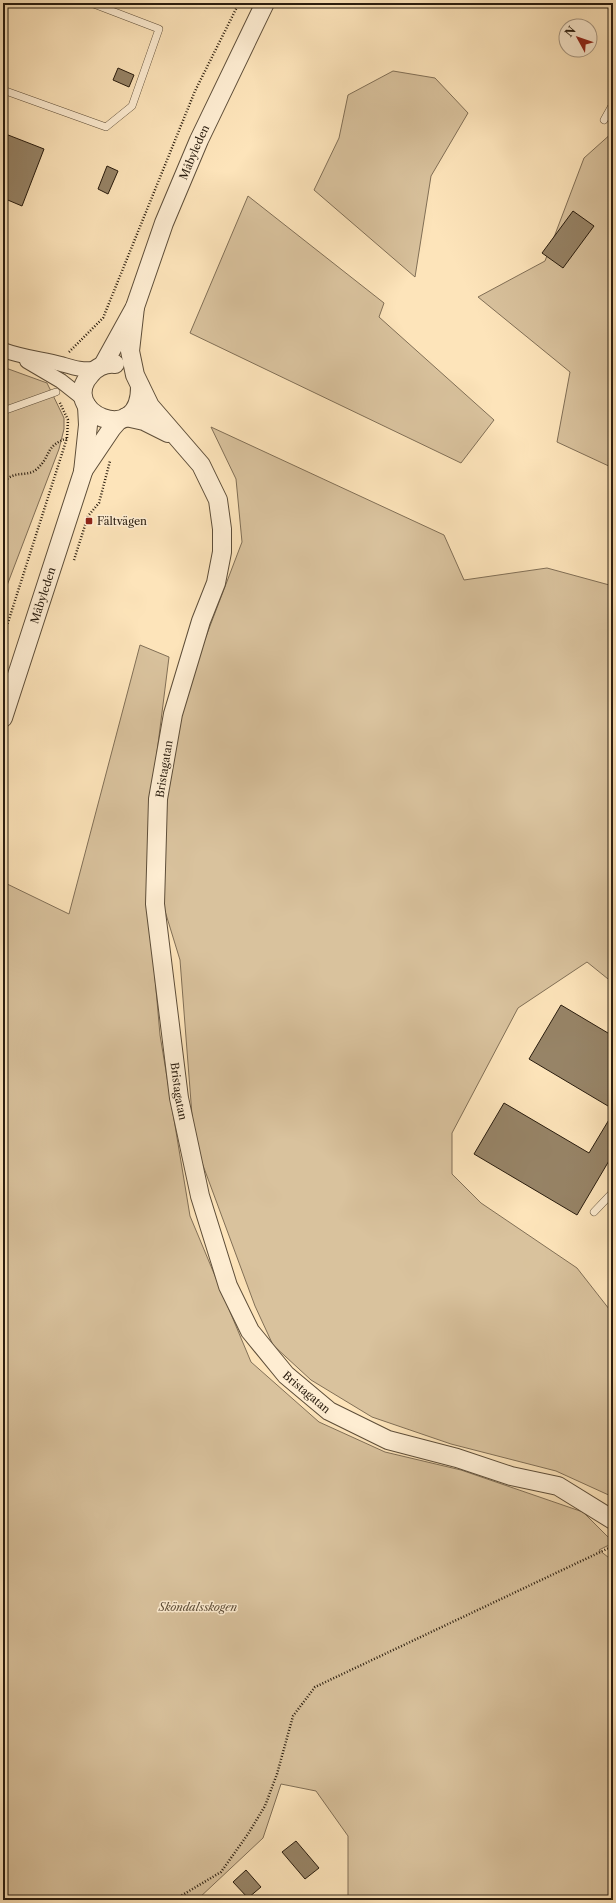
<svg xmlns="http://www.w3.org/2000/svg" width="616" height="1903" font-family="'Libre Caslon Text',serif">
	<rect width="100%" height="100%" fill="#fde4ba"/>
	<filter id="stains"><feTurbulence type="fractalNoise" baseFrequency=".005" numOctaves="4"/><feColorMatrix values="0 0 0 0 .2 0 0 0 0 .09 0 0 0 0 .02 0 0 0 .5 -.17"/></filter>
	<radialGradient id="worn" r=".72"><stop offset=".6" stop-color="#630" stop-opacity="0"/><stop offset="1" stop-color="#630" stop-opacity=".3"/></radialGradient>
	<g fill="#d9c29d" stroke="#816f56">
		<path d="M 393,71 L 435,78 L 468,113 L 431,176 L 415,277 L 314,190 L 339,138 L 348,95 Z"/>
		<path d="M 613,132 L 613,468 L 557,442 L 570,372 L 478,297 L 545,261 L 584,158 Z"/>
		<path d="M 248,196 L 384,303 L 379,317 L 494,420 L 461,463 L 190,333 Z"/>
		<path d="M 3,367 L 47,383 L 64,418 L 64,429 L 59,449 L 3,596 Z"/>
		<path d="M 211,427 L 444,535 L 464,580 L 547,568 L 613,586 L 613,983 L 587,962 L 518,1008 L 452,1133 L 452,1174 L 481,1203 L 577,1268 L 613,1314 L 613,1497 L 556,1471 L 451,1444 L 372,1417 L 311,1380 L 273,1345 L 255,1306 L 194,1141 L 180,960 L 161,898 L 165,772 L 202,647 L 242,542 L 236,479 Z"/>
		<path d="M 140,645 L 169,657 L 154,776 L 148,898 L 160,1035 L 190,1216 L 251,1362 L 319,1422 L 385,1452 L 461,1470 L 583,1512 L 613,1542 L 613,1543 L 599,1550 L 613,1561 L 613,1900 L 348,1900 L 348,1836 L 316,1791 L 281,1784 L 263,1838 L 198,1899 L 199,1900 L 3,1900 L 3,882 L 69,914 Z"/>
	</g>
	<g fill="#978467" stroke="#291c0e">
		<path d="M 118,68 L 134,75 L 129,87 L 113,80 Z"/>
		<path d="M 3,133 L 44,149 L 22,206 L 3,198 Z"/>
		<path d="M 107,166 L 118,171 L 108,194 L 98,189 Z"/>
		<path d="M 573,211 L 594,226 L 563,268 L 542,253 Z"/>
		<path d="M 561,1005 L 613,1036 L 613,1109 L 529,1059 Z"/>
		<path d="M 504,1103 L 589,1153 L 613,1113 L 613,1154 L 577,1215 L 474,1154 Z"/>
		<path d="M 296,1841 L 319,1868 L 305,1879 L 282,1852 Z"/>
		<path d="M 246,1870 L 261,1887 L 248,1898 L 233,1882 Z"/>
	</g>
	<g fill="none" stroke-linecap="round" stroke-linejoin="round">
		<defs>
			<g id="service">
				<path d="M 3,90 L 106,127 L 132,106 L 159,29 L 91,3"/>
				<path d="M 604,120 L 613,104"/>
				<path d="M 3,411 L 56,392"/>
				<path d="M 594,1212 L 613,1192"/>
			</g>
			<g id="minor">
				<path d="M 3,350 C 22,357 41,359 61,364 C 75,368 80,370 95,369"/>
				<path d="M 27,361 L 61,381 L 85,400"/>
			</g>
			<g id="tertiary">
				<path id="s1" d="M 135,307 L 130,351 L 135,375 L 150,406 L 201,465 L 218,500 L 222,529 L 222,552 L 216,583 L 201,621 L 173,714 L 158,799 L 155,904 L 179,1098 L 200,1196 L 228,1286 L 250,1331 L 286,1375 L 329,1411 L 388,1440 L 457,1458 L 511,1476 L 558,1486 L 613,1520"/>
				<path d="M 115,364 C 106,363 97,367 91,374 C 56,411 141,450 140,386"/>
				<path id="s2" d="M 103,365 L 135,307 L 164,223 L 199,140 L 265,3"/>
				<path d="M 126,417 L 144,421 L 168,433"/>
				<path d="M 83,471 L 112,428 L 119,420"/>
				<path id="s3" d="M 3,718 L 83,472 L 88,425 L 87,406"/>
			</g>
		</defs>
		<use href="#service" stroke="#5e4e39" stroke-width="8"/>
		<use href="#minor" stroke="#5e4e39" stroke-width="16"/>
		<use href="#tertiary" stroke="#5e4e39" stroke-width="20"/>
		<g stroke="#291c0e" stroke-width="2.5" stroke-dasharray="1 2" stroke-linecap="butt">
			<path d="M 69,352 L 103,318 L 195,91 L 239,3"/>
			<path d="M 3,483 C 14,469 27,478 37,469 C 52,455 44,447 67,438"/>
			<path d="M 74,560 L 88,516 L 99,503 L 110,461"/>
			<path d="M 3,638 L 67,438 L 68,420 L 59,401"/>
			<path d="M 174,1900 L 221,1872 L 248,1834 L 265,1806 L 277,1774 L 293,1716 L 315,1687 L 613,1546"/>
		</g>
		<use href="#service" stroke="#feedd2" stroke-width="7"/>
		<use href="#minor" stroke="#feedd2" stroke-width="14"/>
		<use href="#tertiary" stroke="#feedd2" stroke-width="18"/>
	</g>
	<rect fill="#8f2418" stroke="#feedd2" stroke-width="1.5" x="85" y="517" width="8" height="8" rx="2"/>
	<g text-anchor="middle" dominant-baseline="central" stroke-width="3" stroke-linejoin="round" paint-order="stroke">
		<g font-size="11" fill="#291c0e" stroke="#feedd2">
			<text stroke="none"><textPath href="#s2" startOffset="232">Måbyleden</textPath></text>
			<text stroke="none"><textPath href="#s3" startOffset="129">Måbyleden</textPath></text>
			<text transform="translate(164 769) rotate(-81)">Bristagatan</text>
			<text stroke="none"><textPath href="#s1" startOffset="822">Bristagatan</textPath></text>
			<text stroke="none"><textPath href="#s1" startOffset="1157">Bristagatan</textPath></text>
		</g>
		<g font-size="11" fill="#291c0e" stroke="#feedd2" text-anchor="start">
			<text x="97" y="521">Fältvägen</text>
		</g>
		<g font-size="11" font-style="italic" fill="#5e4e39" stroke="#feedd2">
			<text x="198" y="1607">Sköndalsskogen</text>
		</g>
	</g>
	<rect width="616" height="1903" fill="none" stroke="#fde4ba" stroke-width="16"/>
	<rect x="4" y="4" width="608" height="1895" fill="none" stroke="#291c0e" stroke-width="2"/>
	<rect x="8" y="8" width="600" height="1887" fill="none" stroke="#291c0e"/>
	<g transform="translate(578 38) rotate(310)"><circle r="19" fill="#feedd2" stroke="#a99984"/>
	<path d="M0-3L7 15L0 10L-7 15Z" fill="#8f2418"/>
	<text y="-6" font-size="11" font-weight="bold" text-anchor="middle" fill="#291c0e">N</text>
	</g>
	<rect width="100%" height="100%" filter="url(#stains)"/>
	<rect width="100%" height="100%" fill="url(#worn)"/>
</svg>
